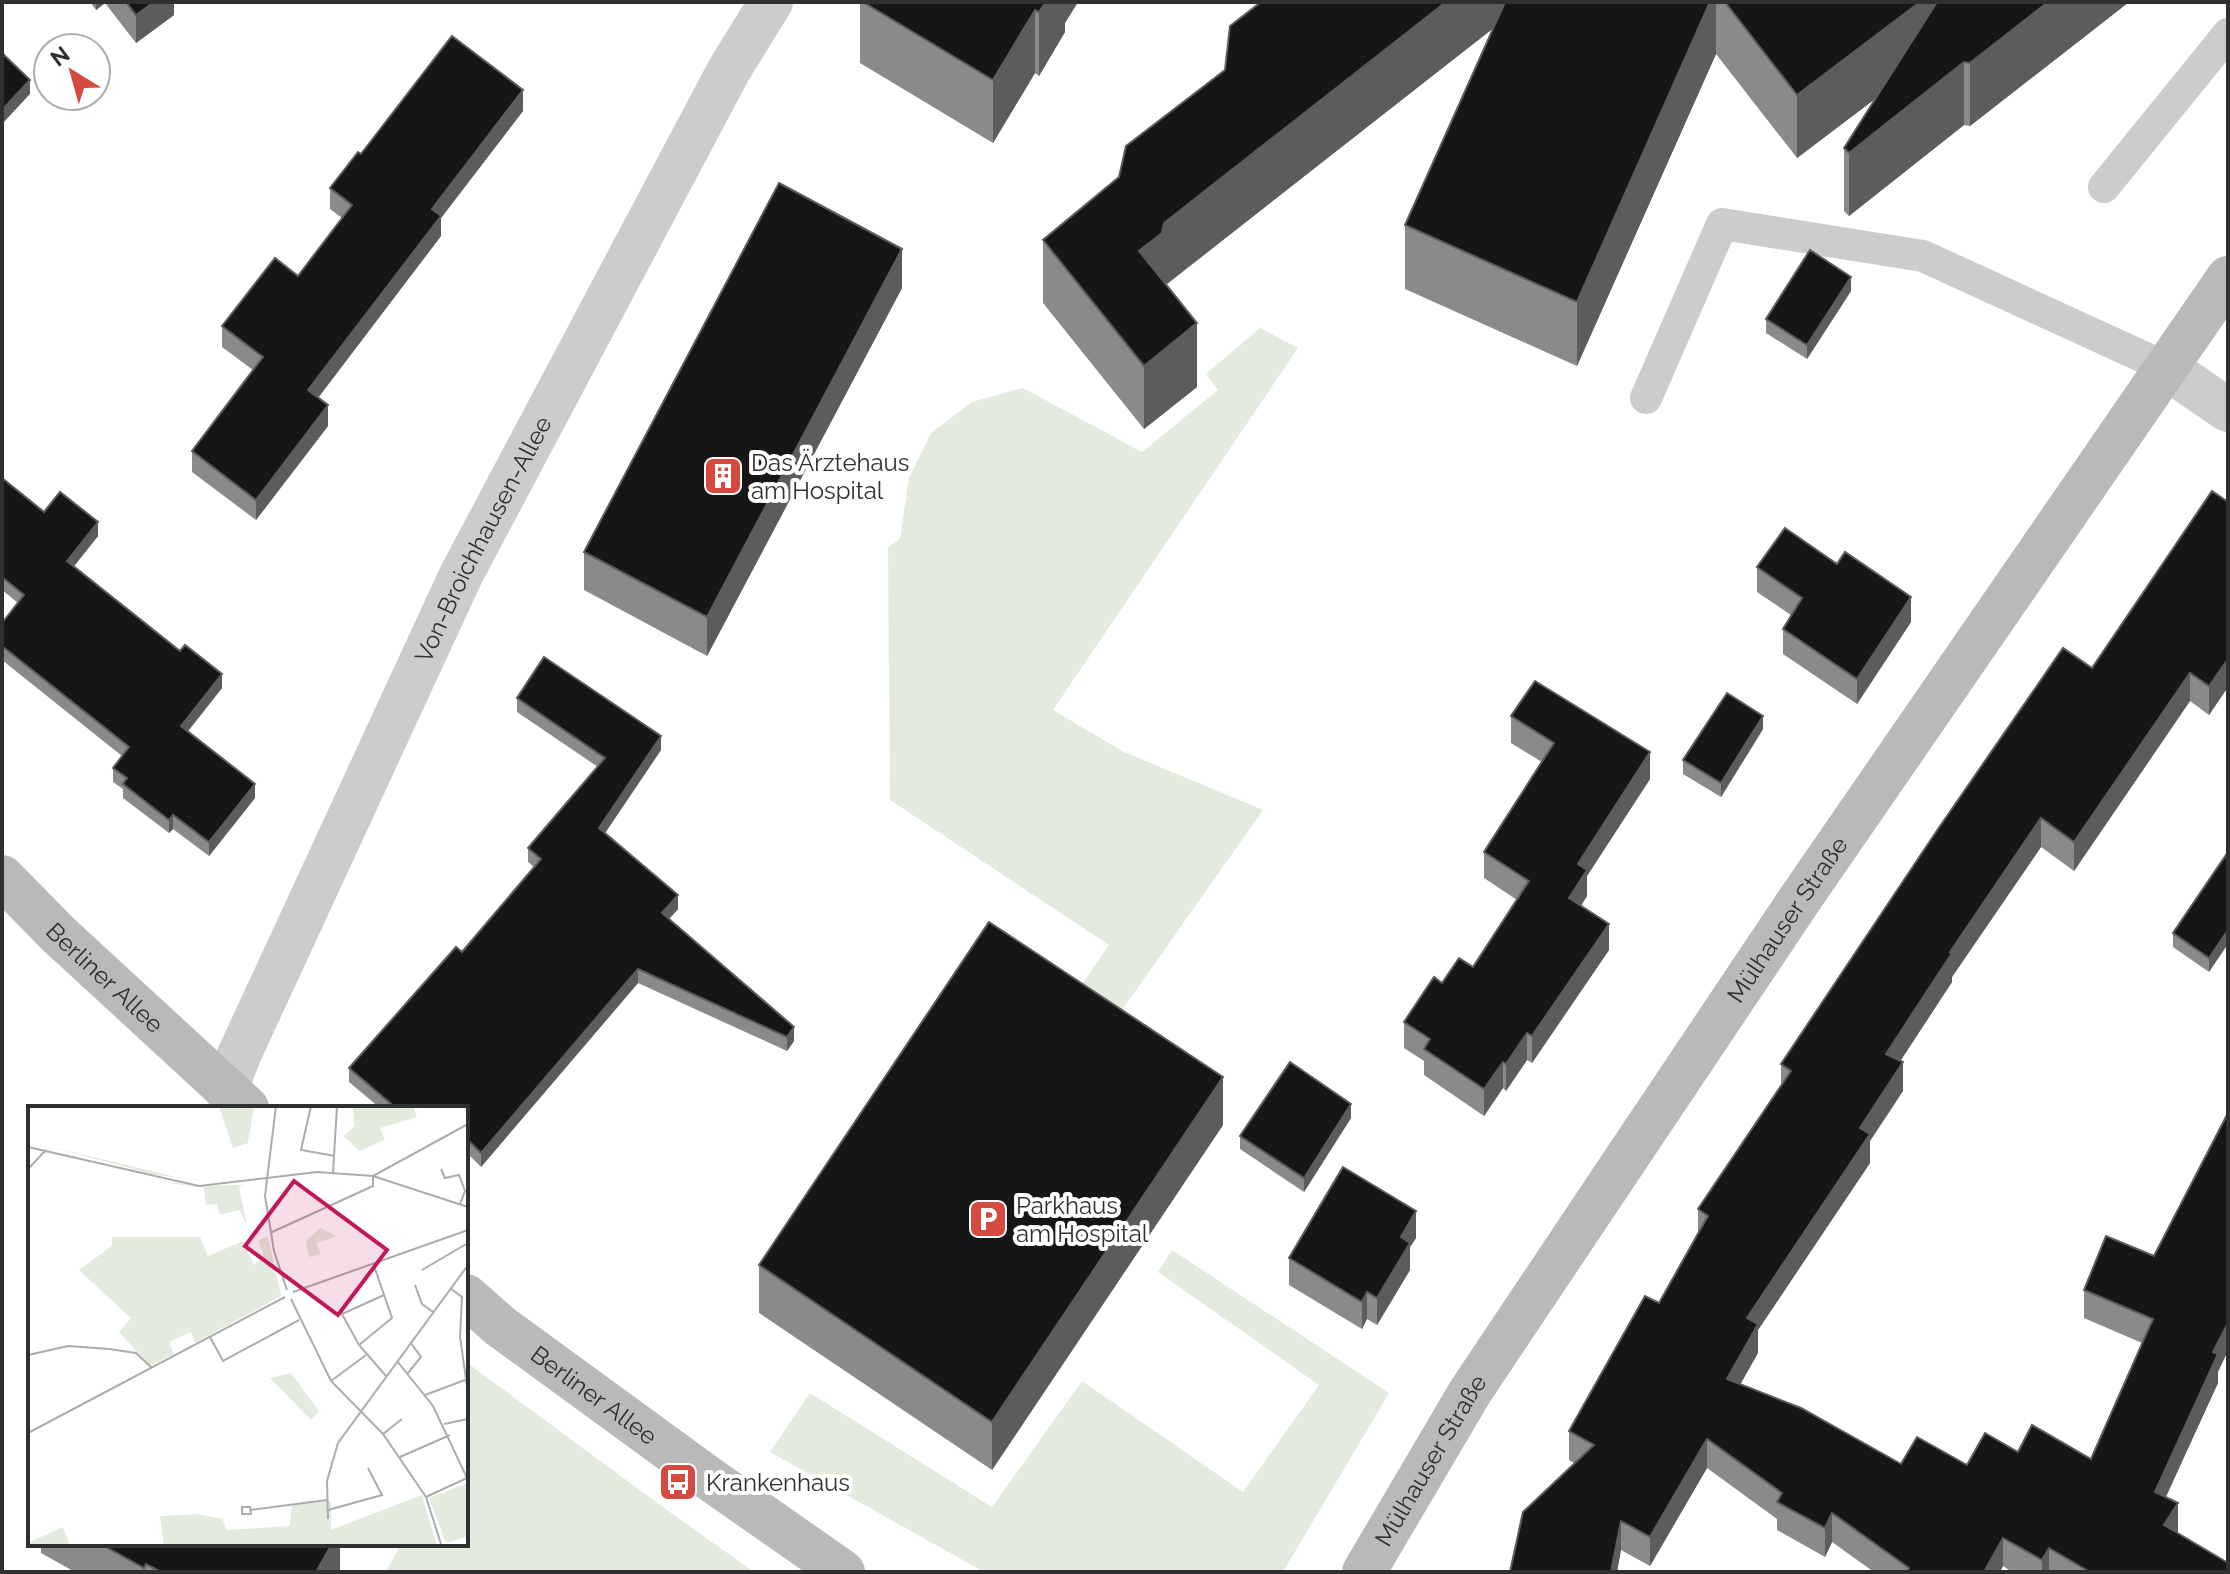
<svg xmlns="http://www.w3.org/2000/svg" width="2230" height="1574" font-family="Raleway,sans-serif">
	<rect width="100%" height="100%" fill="#fff"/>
	<g fill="#e3ebde">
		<path d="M 1260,328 L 1298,348 L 1053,710 L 1124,752 L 1263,810 L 1122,1010 L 1083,983 L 1109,945 L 890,800 L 888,547 L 900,539 L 909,478 L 931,433 L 972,402 L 1023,388 L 1142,452 L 1218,390 L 1206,374 Z"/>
		<path d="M 1172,1250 L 1389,1393 L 1283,1572 L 984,1572 L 770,1452 L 810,1393 L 992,1507 L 1082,1381 L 1243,1492 L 1319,1385 L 1158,1272 Z"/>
		<path d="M 466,1362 L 671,1513 L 754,1572 L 386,1572 L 401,1544 L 466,1544 Z"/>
	</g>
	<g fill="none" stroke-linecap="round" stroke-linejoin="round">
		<g stroke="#ccc" stroke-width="32">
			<path d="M 2104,187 L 2228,34"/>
			<path d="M 1646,398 L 1722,224 L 1923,256 L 2165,367"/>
		</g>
		<g stroke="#ccc" stroke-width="44">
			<path d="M 2165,367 L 2228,410"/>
			<path id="s1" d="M 226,1090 L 239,1055 L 461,575 L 729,70 L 771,2"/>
		</g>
		<g stroke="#b9b9b9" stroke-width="44">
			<path id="s2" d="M 2,877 L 58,934 L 247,1108"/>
			<path id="s3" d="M 466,1296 L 500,1326 L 707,1477 L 843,1572"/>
			<path id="s4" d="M 1364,1572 L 1470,1392 L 1587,1217 L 1800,899 L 2228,278"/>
		</g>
	</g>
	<g fill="#8a8a8a">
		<path d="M 90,2 L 174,2 L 174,15 L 136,43 L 105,3 L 96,10 Z"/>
		<path d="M 860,2 L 1078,2 L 1065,23 L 1065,32 L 1039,76 L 1035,73 L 993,143 L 860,63 Z"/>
		<path d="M 1261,2 L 2129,2 L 1970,126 L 1964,125 L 1849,216 L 1844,211 L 1844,148 L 1875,99 L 1797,158 L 1716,54 L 1577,366 L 1405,289 L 1405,225 L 1493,28 L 1166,285 L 1197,387 L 1144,429 L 1043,303 L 1043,240 L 1119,177 L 1225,70 Z"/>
		<path d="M 523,111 L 441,218 L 441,236 L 318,398 L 328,426 L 256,520 L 192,472 L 192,451 L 253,370 L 222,347 L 222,326 L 298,276 L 342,218 L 330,209 L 330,188 L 361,154 Z"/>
		<path d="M 902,288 L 707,656 L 584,590 L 584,552 Z"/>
		<path d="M 1851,291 L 1807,359 L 1766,333 L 1766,319 Z"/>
		<path d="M 2,478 L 44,512 L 98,536 L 74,566 L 222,688 L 188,731 L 255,798 L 209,856 L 173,829 L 169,833 L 123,798 L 123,789 L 113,782 L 113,768 L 122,756 L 2,660 L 2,623 L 18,603 L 2,590 Z"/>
		<path d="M 2228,502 L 2228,687 L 2209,715 L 2190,701 L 2074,871 L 2041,847 L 1952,977 L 1952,982 L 1900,1061 L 1903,1091 L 1870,1141 L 1870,1163 L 1758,1330 L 1758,1353 L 1740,1384 L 1901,1464 L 1967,1465 L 2018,1452 L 2091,1459 L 2142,1343 L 2084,1318 L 2084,1290 L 2106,1236 L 2218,1372 L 2218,1383 L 2165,1497 L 2177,1533 L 2228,1572 L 2012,1572 L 2003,1566 L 2000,1572 L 1874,1572 L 1832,1542 L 1825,1557 L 1777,1530 L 1777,1519 L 1707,1468 L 1650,1566 L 1621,1550 L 1617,1572 L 1510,1572 L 1574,1463 L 1569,1460 L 1569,1431 L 1659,1303 L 1698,1232 L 1698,1209 L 1781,1085 L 1781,1064 L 2092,668 Z"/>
		<path d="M 1757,567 L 1911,622 L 1857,704 L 1783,654 L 1783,629 L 1791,615 L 1757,592 Z"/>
		<path d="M 517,698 L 661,750 L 605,833 L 678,909 L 669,919 L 794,1041 L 787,1051 L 638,983 L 481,1167 L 469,1155 L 466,1159 L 466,1108 L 380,1108 L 349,1082 L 349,1068 L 462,952 L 534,867 L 528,862 L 528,848 L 598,767 L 517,712 Z"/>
		<path d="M 1511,716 L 1650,779 L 1587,876 L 1587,896 L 1581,906 L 1609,950 L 1532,1063 L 1527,1060 L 1506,1091 L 1503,1088 L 1484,1116 L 1424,1075 L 1424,1061 L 1404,1048 L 1404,1022 L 1442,983 L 1473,967 L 1517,900 L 1484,878 L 1484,852 L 1542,762 L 1511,743 Z"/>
		<path d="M 1763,729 L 1721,797 L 1683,774 L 1683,760 Z"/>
		<path d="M 2228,852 L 2209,972 L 2173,947 L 2173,933 Z"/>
		<path d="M 1351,1118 L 1304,1192 L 1240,1149 L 1240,1136 Z"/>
		<path d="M 1223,1125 L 992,1470 L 759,1313 L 759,1265 Z"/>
		<path d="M 1416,1238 L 1410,1247 L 1410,1270 L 1377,1325 L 1367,1319 L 1362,1329 L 1289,1285 L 1289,1258 Z"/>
		<path d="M 41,1544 L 340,1544 L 340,1572 L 75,1572 L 41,1553 Z"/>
	</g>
	<g fill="#5c5c5c">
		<path d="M 96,2 L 105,2 L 105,3 L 96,10 Z"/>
		<path d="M 154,2 L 174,2 L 174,15 L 136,43 L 136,15 Z"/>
		<path d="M 1046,2 L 1078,2 L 1065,23 L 1065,32 L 1039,76 L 1039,12 Z"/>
		<path d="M 1446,2 L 1527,2 L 1164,286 L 1139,251 L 1164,223 Z"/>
		<path d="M 1710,2 L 1716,2 L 1716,54 L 1577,366 L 1577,302 Z"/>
		<path d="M 1920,2 L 1953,2 L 1953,40 L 1797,158 L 1797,95 Z"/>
		<path d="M 2048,2 L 2129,2 L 1970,126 L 1970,63 Z"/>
		<path d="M 1035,10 L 1035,73 L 993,143 L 993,80 Z"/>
		<path d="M 1964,62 L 1964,125 L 1849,216 L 1849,153 Z"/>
		<path d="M 30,80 L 30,94 L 2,124 L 2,110 Z"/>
		<path d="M 523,90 L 523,111 L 441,218 L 441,236 L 308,411 L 308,390 L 432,209 Z"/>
		<path d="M 902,249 L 902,288 L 707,656 L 707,617 Z"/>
		<path d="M 1851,277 L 1851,291 L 1807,359 L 1807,345 Z"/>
		<path d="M 1197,323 L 1197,387 L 1144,429 L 1144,366 Z"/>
		<path d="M 328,405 L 328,426 L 256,520 L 256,500 Z"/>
		<path d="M 98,522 L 98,536 L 67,575 L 67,561 Z"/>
		<path d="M 1911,597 L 1911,622 L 1857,704 L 1857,679 Z"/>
		<path d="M 2228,659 L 2228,687 L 2209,715 L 2209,686 Z"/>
		<path d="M 2190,673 L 2190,701 L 2074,871 L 2074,842 Z"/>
		<path d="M 222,674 L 222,688 L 181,740 L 181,726 Z"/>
		<path d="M 1763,716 L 1763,729 L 1721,797 L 1721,783 Z"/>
		<path d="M 661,736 L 661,750 L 599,842 L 599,828 Z"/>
		<path d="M 1650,752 L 1650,779 L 1587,876 L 1587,896 L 1569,924 L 1569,898 L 1578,864 Z"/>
		<path d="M 255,784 L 255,798 L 209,856 L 209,842 Z"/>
		<path d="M 173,815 L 173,829 L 169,833 L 169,820 Z"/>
		<path d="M 2041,818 L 2041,847 L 1952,977 L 1952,982 L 1886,1083 L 1886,1054 L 1950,952 Z"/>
		<path d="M 678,895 L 678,909 L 662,927 L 662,913 Z"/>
		<path d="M 1609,924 L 1609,950 L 1532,1063 L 1532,1036 Z"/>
		<path d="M 2228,930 L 2228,944 L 2209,972 L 2209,958 Z"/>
		<path d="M 638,969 L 638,983 L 481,1167 L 481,1153 Z"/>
		<path d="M 794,1027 L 794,1041 L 787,1051 L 787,1037 Z"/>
		<path d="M 1527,1033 L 1527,1060 L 1506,1091 L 1506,1064 Z"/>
		<path d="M 1503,1062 L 1503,1088 L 1484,1116 L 1484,1089 Z"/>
		<path d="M 1903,1062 L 1903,1091 L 1870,1141 L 1870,1163 L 1758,1330 L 1758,1353 L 1727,1408 L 1727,1379 L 1747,1318 L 1860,1128 Z"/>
		<path d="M 1223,1077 L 1223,1125 L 992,1470 L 992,1422 Z"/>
		<path d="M 1351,1104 L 1351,1118 L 1304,1192 L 1304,1178 Z"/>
		<path d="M 469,1141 L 469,1155 L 466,1159 L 466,1145 Z"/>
		<path d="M 1416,1211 L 1416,1238 L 1410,1247 L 1410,1270 L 1377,1325 L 1377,1298 L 1401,1237 Z"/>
		<path d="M 1367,1292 L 1367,1319 L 1362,1329 L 1362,1302 Z"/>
		<path d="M 2228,1323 L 2228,1351 L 2218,1372 L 2218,1383 L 2155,1521 L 2155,1492 L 2213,1352 Z"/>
		<path d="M 1707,1439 L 1707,1468 L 1650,1566 L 1650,1537 Z"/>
		<path d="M 2178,1503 L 2178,1532 L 2164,1554 L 2164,1525 Z"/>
		<path d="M 1832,1513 L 1832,1542 L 1825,1557 L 1825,1528 Z"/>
		<path d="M 1621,1521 L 1621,1550 L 1617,1572 L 1611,1572 Z"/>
		<path d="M 2003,1538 L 2003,1566 L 2000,1572 L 1984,1572 Z"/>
		<path d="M 332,1544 L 340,1544 L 340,1572 L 316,1572 Z"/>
		<path d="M 2049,1548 L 2049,1572 L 2042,1572 L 2042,1560 Z"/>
	</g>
	<g fill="#161616" stroke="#5c5c5c" stroke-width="2">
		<path d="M 126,2 L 154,2 L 136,15 Z"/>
		<path d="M 863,2 L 1046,2 L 1039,12 L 1035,10 L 993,80 Z"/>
		<path d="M 1261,2 L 1446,2 L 1164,223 L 1162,233 L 1139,251 L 1197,323 L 1144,366 L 1043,240 L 1119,177 L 1126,146 L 1225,70 L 1230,26 Z"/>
		<path d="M 1505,2 L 1710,2 L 1577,302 L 1405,225 Z"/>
		<path d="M 1725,2 L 1920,2 L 1797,95 Z"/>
		<path d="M 1937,2 L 2048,2 L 1970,63 L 1964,62 L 1849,153 L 1844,148 Z"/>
		<path d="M 452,36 L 523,90 L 432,209 L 441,216 L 308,390 L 328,405 L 256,500 L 192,451 L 263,357 L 222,326 L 275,258 L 298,276 L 352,205 L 330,188 L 358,152 L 361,154 Z"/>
		<path d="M 2,53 L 30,80 L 2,110 Z"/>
		<path d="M 779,183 L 902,249 L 707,617 L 584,552 Z"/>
		<path d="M 1810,250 L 1851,277 L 1807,345 L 1766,319 Z"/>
		<path d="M 2,478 L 44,512 L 60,492 L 98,522 L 67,561 L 180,651 L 185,645 L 222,674 L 181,726 L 255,784 L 209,842 L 173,815 L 169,820 L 123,784 L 127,778 L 113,768 L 129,747 L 2,646 L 2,623 L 24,595 L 2,577 Z"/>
		<path d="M 2212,491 L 2228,502 L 2228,659 L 2209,686 L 2190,673 L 2074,842 L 2041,818 L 1950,952 L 1952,953 L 1886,1054 L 1903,1062 L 1860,1128 L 1870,1134 L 1747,1318 L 1758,1324 L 1727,1379 L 1801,1408 L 1901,1464 L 1917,1437 L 1967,1465 L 1985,1433 L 2018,1452 L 2032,1425 L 2091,1459 L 2153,1319 L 2084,1290 L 2106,1236 L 2154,1256 L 2228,1113 L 2228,1323 L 2213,1352 L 2218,1354 L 2155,1492 L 2178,1503 L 2164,1525 L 2228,1563 L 2228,1572 L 2090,1572 L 2049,1548 L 2042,1560 L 2003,1538 L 1984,1572 L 1907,1572 L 1909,1568 L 1832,1513 L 1825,1528 L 1777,1502 L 1782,1493 L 1707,1439 L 1650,1537 L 1621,1521 L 1611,1572 L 1510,1572 L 1523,1512 L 1594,1445 L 1569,1431 L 1645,1296 L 1659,1303 L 1708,1216 L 1698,1209 L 1791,1071 L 1781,1064 L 1938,829 L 2063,648 L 2092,668 Z"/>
		<path d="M 1785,528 L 1837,564 L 1845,552 L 1911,597 L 1857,679 L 1783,629 L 1802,598 L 1757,567 Z"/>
		<path d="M 544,657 L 661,736 L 599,828 L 678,895 L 662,913 L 794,1027 L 787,1037 L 638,969 L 481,1153 L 469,1141 L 466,1145 L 466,1108 L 396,1108 L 349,1068 L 456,947 L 462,952 L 541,859 L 528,848 L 605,758 L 517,698 Z"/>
		<path d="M 1535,681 L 1650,752 L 1578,864 L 1587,870 L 1569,898 L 1609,924 L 1532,1036 L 1527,1033 L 1506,1064 L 1503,1062 L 1484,1089 L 1424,1049 L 1430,1039 L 1404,1022 L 1434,977 L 1442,983 L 1459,958 L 1473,967 L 1529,881 L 1484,852 L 1554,743 L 1511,716 Z"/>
		<path d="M 1727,693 L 1763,716 L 1721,783 L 1683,760 Z"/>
		<path d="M 2228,852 L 2228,930 L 2209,958 L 2173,933 Z"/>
		<path d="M 989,922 L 1223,1077 L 992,1422 L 759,1265 Z"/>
		<path d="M 1290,1062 L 1351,1104 L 1304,1178 L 1240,1136 Z"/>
		<path d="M 1343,1167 L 1416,1211 L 1401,1237 L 1410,1243 L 1377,1298 L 1367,1292 L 1362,1302 L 1289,1258 Z"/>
		<path d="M 101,1544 L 332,1544 L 316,1572 L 161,1572 L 146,1564 L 144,1568 Z"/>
	</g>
	<defs>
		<symbol id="building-square" viewBox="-11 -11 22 22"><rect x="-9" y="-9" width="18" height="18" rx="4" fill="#d64941" stroke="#fff"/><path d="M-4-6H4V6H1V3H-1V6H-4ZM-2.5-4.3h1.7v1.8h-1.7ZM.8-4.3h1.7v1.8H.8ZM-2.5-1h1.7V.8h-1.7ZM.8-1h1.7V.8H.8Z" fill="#fff"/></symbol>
		<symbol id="parking-square" viewBox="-11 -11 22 22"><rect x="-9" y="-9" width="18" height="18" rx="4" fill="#d64941" stroke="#fff"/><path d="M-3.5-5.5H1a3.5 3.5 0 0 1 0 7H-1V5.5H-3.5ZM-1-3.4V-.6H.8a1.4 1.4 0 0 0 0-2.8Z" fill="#fff"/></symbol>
		<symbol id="bus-square" viewBox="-11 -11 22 22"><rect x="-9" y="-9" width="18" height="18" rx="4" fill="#d64941" stroke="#fff"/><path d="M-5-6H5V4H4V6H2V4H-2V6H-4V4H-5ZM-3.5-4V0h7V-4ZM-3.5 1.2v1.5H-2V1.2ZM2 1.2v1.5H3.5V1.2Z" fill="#fff"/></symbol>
	</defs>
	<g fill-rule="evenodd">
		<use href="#building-square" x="701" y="454" width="44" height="44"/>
		<use href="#parking-square" x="966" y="1197" width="44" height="44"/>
		<use href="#bus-square" x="656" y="1460" width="44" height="44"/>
	</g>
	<g text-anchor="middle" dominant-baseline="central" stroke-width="8" stroke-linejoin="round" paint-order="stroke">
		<g font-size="24" fill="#2f2f2f" stroke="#fff" text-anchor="start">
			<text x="751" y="462">Das Ärztehaus<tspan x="751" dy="28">am Hospital</tspan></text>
			<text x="1016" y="1205">Parkhaus<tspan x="1016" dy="28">am Hospital</tspan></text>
			<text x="706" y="1482">Krankenhaus</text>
		</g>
		<g font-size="24" fill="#2f2f2f" stroke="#fff">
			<text stroke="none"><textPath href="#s1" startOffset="608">Von-Broichhausen-Allee</textPath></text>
			<text stroke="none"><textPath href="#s4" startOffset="778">Mülhauser Straße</textPath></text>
			<text stroke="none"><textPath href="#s2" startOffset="144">Berliner Allee</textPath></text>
			<text stroke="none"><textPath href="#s3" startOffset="162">Berliner Allee</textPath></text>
			<text stroke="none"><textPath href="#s4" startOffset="130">Mülhauser Straße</textPath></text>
		</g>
	</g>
	<g transform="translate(28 1106)">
		<rect width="440" height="440" fill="#fff"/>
		<path d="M 191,0 L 226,0 L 220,37 L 205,42 ZM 325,0 L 385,0 L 389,11 L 352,22 L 357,34 L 331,45 L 316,30 L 326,20 ZM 20,40 L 148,71 L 180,76 L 123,68 ZM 123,72 L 166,80 L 216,79 L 211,81 L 219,118 L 211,104 L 192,109 L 189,98 L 178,99 L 176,82 L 148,78 ZM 292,122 L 309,130 L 288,137 L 293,148 L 281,151 L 278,135 ZM 240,130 L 253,190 L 167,237 L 163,226 L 141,236 L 146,248 L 122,260 L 91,226 L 103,212 L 51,164 L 84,140 L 84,131 L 172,131 L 180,150 L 215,135 L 226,159 L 236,150 L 230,135 ZM 263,267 L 291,305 L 283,314 L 242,272 ZM 440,377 L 440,430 L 418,437 L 401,392 ZM 394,389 L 409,440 L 136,440 L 132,410 L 169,408 L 194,413 L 199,424 L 262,420 L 264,399 L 303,395 L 303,424 ZM 35,421 L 42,440 L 0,440 L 0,437 Z" fill="#e3ebde"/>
		<path fill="none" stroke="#acacac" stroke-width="2" d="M 248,0 L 237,90 L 246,145 L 259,184M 283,0 L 273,44 L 307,50M 0,41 L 171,80 L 289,66 L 345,70 L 440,101M 0,63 L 18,44M 413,63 L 417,72 L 431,69 L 437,85 L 432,98M 305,67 L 309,0M 345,70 L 440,18M 242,127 L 345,80 L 345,70M 394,164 L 440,137M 387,179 L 394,198 L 405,206M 422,182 L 434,191 L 432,231 L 440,287M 265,186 L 440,124M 356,189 L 314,208 L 331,239 L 358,270M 263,193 L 303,275 L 355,328 L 398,391 L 413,438M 182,231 L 195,255 L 271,214M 331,239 L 364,212 L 345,157M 0,249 L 40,240 L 81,243 L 108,247 L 124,262M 369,255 L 405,300 L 439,372 L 398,391M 380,267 L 393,251 L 382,236M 303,275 L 338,249M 397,289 L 437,274M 416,318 L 440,313M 0,327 L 257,191M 355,328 L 374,313M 372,351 L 422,329M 214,401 L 222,401 L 223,408 L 214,408 ZM 222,404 L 299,394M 300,404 L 354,389 L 340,362M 300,413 L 299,375 L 310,337 L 440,159"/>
		<path fill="#c2185b" fill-opacity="0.15" stroke="#c2185b" stroke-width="4" d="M 266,75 L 359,144 L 310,209 L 217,140 Z"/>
		<rect width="440" height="440" fill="none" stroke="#2f2f2f" stroke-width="4"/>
	</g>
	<rect width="2230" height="1574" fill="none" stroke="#2f2f2f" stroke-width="8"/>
	<g transform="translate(72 72) rotate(323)"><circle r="38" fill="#ffffff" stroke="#acacac" stroke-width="2"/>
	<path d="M0-6L14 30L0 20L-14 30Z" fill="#d64941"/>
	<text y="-12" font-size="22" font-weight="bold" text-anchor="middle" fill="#2f2f2f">N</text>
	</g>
</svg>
